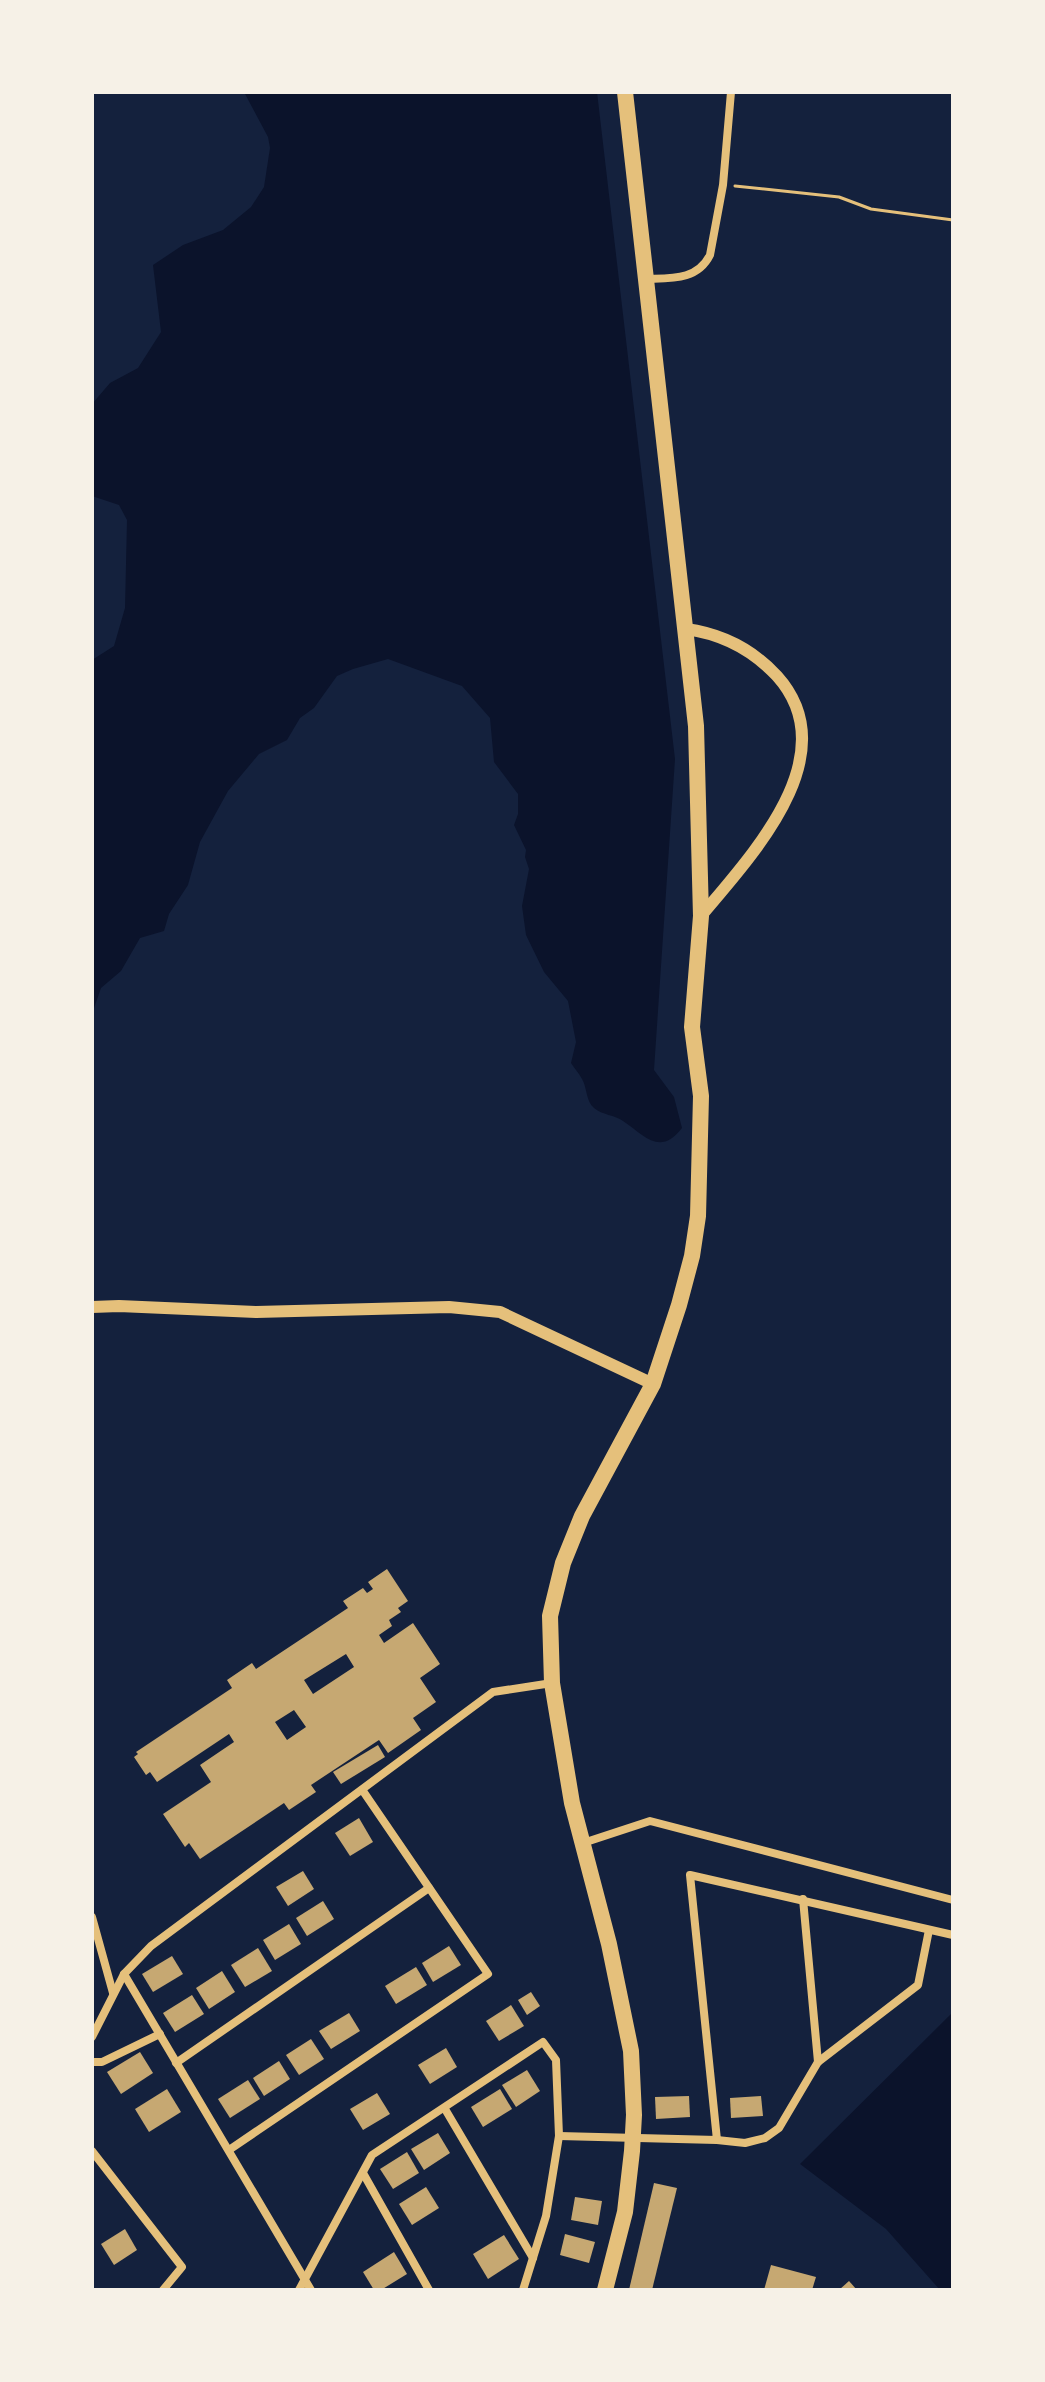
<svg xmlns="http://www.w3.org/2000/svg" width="1045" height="2382" font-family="'PT Sans',sans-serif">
	<rect width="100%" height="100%" fill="#14213d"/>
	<g fill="#0b132b">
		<path d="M 244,92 L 597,92 L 675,759 L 654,1070 L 674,1097 L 682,1128 C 660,1157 644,1135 623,1121 C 615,1115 602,1115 594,1108 C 586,1102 587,1087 582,1079 C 579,1073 574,1068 571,1063 L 576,1042 L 568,1001 L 544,972 L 526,935 L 522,906 L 529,869 L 525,857 L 526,850 L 514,825 L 518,814 L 518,794 L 494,762 L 490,718 L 462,686 L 388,659 L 353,669 L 337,676 L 314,708 L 300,718 L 287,740 L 259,754 L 228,791 L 200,842 L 188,885 L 169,914 L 164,931 L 140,938 L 121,971 L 101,988 L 92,1014 L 92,660 L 114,646 L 125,608 L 127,520 L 119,505 L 92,496 L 92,404 L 110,383 L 138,368 L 161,332 L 153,265 L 183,245 L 223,230 L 251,207 L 264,187 L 270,148 L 268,137 Z"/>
		<path d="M 953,2012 L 953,2290 L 940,2290 L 886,2229 L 800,2164 Z"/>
	</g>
	<g fill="#c6a872" fill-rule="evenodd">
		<path d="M 387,1569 L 408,1601 L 398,1608 L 401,1612 L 389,1620 L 392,1626 L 379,1635 L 384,1643 L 413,1623 L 440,1664 L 420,1678 L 436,1702 L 413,1718 L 421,1730 L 388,1753 L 379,1740 L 311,1785 L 316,1792 L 289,1810 L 284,1803 L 200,1859 L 189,1843 L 185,1847 L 163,1814 L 211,1782 L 200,1765 L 234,1742 L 229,1734 L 157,1782 L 150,1772 L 146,1775 L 134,1757 L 138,1754 L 136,1752 L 232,1688 L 227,1680 L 252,1663 L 256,1669 L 348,1608 L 343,1601 L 363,1588 L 367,1593 L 373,1589 L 368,1582 ZM 346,1654 L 354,1667 L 313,1694 L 304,1680 ZM 294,1710 L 306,1727 L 287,1740 L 275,1722 Z"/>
		<path d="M 378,1745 L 385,1757 L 341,1784 L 333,1772 Z"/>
		<path d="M 359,1818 L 373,1842 L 350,1856 L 335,1833 Z"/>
		<path d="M 303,1871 L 314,1889 L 288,1906 L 276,1887 Z"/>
		<path d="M 323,1901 L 334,1919 L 307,1936 L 296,1918 Z"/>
		<path d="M 289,1924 L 301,1944 L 275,1960 L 263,1940 Z"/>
		<path d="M 449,1946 L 461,1965 L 433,1982 L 422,1963 Z"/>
		<path d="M 258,1948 L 272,1971 L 245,1987 L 231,1965 Z"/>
		<path d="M 172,1956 L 183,1974 L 153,1992 L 142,1974 Z"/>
		<path d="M 416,1967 L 427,1985 L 396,2004 L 385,1986 Z"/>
		<path d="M 222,1971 L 235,1992 L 209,2009 L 196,1988 Z"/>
		<path d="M 531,1992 L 540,2006 L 527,2015 L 518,2000 Z"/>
		<path d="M 192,1995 L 204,2014 L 175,2032 L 163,2013 Z"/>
		<path d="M 511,2005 L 524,2026 L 499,2041 L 486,2021 Z"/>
		<path d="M 349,2013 L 360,2031 L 331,2049 L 319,2031 Z"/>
		<path d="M 311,2039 L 324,2059 L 299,2075 L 286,2055 Z"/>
		<path d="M 446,2048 L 457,2067 L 430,2084 L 418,2065 Z"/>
		<path d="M 140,2052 L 153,2073 L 121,2094 L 107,2072 Z"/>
		<path d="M 279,2061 L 290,2079 L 264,2096 L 253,2078 Z"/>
		<path d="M 527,2070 L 540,2091 L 516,2107 L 502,2085 Z"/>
		<path d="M 248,2080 L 260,2099 L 230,2118 L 218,2099 Z"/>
		<path d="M 167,2089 L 181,2112 L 149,2132 L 135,2109 Z"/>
		<path d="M 500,2089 L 512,2109 L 483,2127 L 471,2107 Z"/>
		<path d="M 377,2093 L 390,2114 L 363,2130 L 350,2109 Z"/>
		<path d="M 689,2096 L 690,2117 L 656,2119 L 655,2097 Z"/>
		<path d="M 761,2096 L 763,2116 L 731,2118 L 730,2098 Z"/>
		<path d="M 438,2133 L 450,2153 L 424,2170 L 411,2149 Z"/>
		<path d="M 407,2152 L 419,2173 L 393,2189 L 380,2169 Z"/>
		<path d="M 654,2183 L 677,2188 L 652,2290 L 629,2290 Z"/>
		<path d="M 426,2187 L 439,2208 L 412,2225 L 399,2204 Z"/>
		<path d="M 575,2197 L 602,2201 L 598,2225 L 571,2220 Z"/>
		<path d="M 125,2229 L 137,2250 L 114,2265 L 101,2244 Z"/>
		<path d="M 565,2234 L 595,2242 L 589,2263 L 560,2255 Z"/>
		<path d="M 504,2235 L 519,2259 L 488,2279 L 473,2254 Z"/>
		<path d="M 394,2252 L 407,2274 L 381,2290 L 374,2290 L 363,2272 Z"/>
		<path d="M 771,2265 L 816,2277 L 812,2290 L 764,2290 Z"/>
		<path d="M 849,2281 L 857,2290 L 839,2290 Z"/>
	</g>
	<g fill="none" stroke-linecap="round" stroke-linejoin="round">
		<path stroke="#e5c07b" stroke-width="3" d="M 735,186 L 839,197 L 871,209 L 953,220"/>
		<g stroke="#e5c07b" stroke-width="8">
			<path d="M 645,279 C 670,278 697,281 710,255 L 723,185 L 731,92"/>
			<path d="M 583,1843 L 650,1821 L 953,1900"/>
			<path d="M 803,1899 L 818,2062"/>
			<path d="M 92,1917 L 113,1993"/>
			<path d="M 124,1974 L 311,2290"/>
			<path d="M 92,2037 L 124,1974 L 151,1946 L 493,1692 L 552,1683"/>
			<path d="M 92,2062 L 102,2062 L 160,2034"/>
			<path d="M 176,2063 L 429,1888"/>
			<path d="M 445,2109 L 533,2258"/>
			<path d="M 559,2136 L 717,2140 L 690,1875 L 953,1935"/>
			<path d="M 717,2140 L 745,2143 L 765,2138 L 779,2128 L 818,2062 L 918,1985 L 929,1930"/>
			<path d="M 229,2150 L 488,1974 L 363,1791"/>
			<path d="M 92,2151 L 182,2267 L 163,2290"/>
			<path d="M 363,2173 L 429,2290"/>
			<path d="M 299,2290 L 372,2155 L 543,2042 L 556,2060 L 559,2136 L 546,2216 L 523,2290"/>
		</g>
		<g stroke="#e5c07b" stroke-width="12">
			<path d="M 686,629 C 723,634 752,649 777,676 C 848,755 751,856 701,916"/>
			<path d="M 92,1307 L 119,1306 L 256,1312 L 449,1307 L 500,1312 L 653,1384"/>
		</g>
		<path stroke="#e5c07b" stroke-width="16" d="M 605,2290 L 625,2212 L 632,2151 L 634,2115 L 631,2051 L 609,1944 L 572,1803 L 552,1683 L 550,1616 L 563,1563 L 582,1516 L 653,1384 L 679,1305 L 692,1256 L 698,1216 L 701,1096 L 692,1027 L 701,916 L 696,726 L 625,92"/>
	</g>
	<rect width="1045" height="2382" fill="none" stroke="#f6f1e7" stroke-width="188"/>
</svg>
